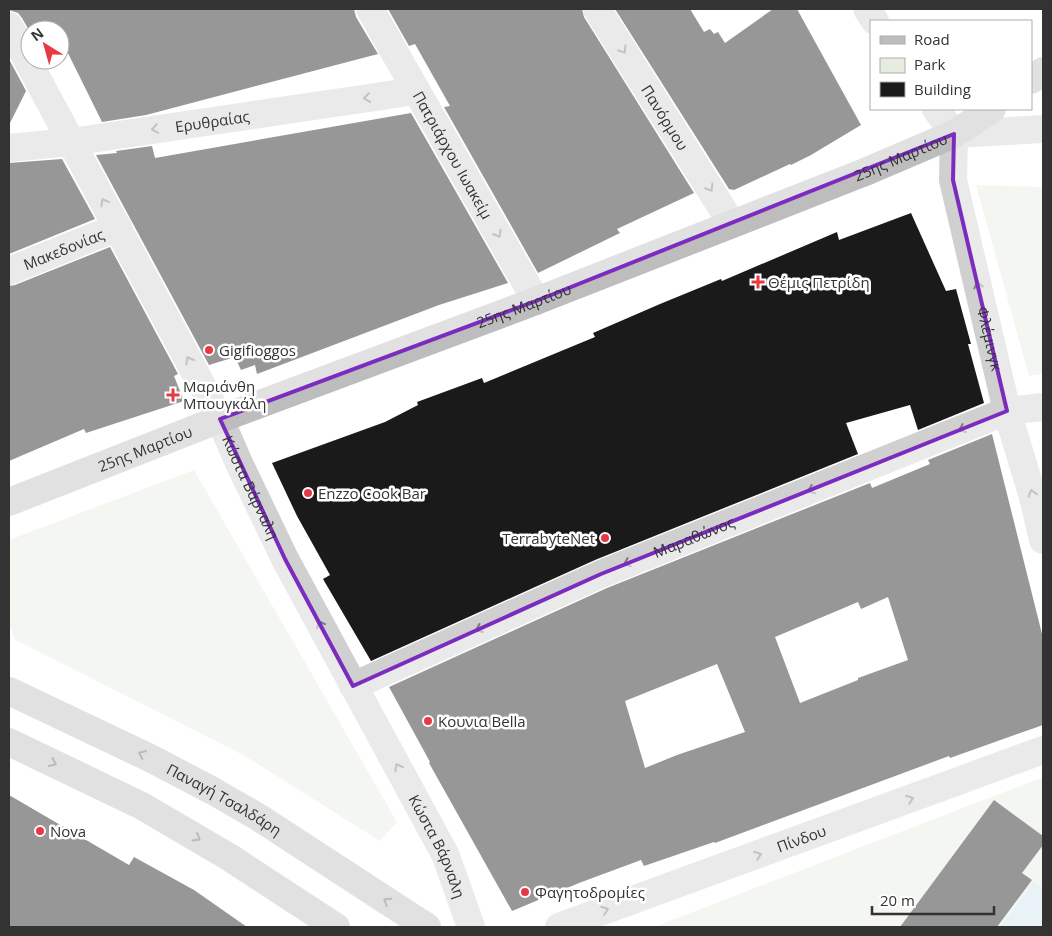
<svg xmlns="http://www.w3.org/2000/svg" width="1052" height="936" font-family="'Open Sans',sans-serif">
	<rect width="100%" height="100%" fill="#fff"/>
	<g fill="#e6ecdf">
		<path d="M 976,185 L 1043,187 L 1043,374 L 1029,376 Z"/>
		<path d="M 194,470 L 397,822 L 380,841 L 245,756 L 14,639 L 9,622 L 9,540 Z"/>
		<path d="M 1043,777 L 1043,927 L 654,927 Z"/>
	</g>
	<path fill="#cfe2ee" d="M 1034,882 L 1043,889 L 1043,927 L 1000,927 Z"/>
	<g fill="#1a1a1a" fill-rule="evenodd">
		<path d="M 9,9 L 354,9 L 356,17 L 378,54 L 146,115 L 102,122 L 60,37 L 60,30 L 30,30 L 30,32 L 22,18 L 18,13 L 9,10 Z"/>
		<path d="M 388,9 L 582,9 L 584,17 L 694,193 L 617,229 L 620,233 L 538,273 L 444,107 L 450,106 L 415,44 L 409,46 Z"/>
		<path d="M 615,9 L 690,9 L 704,32 L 710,29 L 714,34 L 718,32 L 725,43 L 773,9 L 797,9 L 861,125 L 811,155 L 791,165 L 790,164 L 734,190 L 729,189 Z"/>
		<path d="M 9,59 L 26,91 L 9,125 Z"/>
		<path d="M 411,113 L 508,283 L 439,305 L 257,374 L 255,365 L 241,370 L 235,357 L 209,365 L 96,155 L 117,153 L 116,151 L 152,146 L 155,158 Z"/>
		<path d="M 62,159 L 95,219 L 9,254 L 9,163 Z"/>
		<path d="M 911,213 L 946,291 L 956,289 L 971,344 L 968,344 L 984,403 L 918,430 L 910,405 L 846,423 L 858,454 L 595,560 L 371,661 L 323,579 L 330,575 L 297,516 L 272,463 L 385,422 L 418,405 L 417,402 L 482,378 L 484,383 L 595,337 L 593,333 L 660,304 L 721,279 L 722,281 L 837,232 L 839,240 Z"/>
		<path d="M 110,247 L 178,374 L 174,376 L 184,401 L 86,433 L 84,429 L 9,461 L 9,286 L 15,285 Z"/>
		<path d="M 992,434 L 1043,638 L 1043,725 L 950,758 L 949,756 L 715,843 L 714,842 L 644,866 L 641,860 L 579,883 L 512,911 L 429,763 L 430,762 L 389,687 L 607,588 L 870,483 L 872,488 L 930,464 L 928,460 ZM 888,597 L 908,660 L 858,678 L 858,680 L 800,703 L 775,637 L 858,602 L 861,609 ZM 717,664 L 745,732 L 677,755 L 645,768 L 625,701 Z"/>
		<path d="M 9,795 L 129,865 L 134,857 L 194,890 L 247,927 L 9,927 Z"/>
		<path d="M 994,800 L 1043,836 L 1043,845 L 1022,873 L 1032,880 L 997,927 L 900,927 Z"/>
	</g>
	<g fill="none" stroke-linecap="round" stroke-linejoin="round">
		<g stroke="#d0d0d0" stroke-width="28">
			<path id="s1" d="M 370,9 L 536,301"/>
			<path id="s2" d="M 597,9 L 732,224"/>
			<path d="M 867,9 L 875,21"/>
			<path id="s3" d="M 9,26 L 220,419 L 238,461 L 285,559 L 446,856 L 471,927"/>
			<path d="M 936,109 L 954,134"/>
			<path id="s4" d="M 954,134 L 953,180 L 1007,411 L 1033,497 L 1043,540"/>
			<path d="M 954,134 L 1043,129"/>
			<path id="s5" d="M 9,148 L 71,142 L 416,91"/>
			<path id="s6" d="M 9,271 L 118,227"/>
			<path id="s7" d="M 353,686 L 601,574 L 1007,411 L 1043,407"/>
			<path id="s8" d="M 559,927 L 1043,750"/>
		</g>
		<g stroke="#bdbdbd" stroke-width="28">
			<path d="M 1031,80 L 1043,71"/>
			<path id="s9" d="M 9,502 L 220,419 L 536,301 L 865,172 L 954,134 L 992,109"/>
			<path id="s10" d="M 9,691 L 152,759 L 213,791 L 258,817 L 427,927"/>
			<path d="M 9,742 L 142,806 L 229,857 L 336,927"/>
		</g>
	</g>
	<defs><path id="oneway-chevron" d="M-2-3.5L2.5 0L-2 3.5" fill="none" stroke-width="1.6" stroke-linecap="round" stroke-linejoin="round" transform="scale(1.25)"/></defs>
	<g stroke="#7a7a7a">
		<use href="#oneway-chevron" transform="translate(623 50) rotate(58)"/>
		<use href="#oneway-chevron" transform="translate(367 98) rotate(172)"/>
		<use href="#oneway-chevron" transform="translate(155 129) rotate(172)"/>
		<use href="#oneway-chevron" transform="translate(710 188) rotate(58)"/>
		<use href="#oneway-chevron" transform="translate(104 202) rotate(-119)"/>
		<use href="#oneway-chevron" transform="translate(498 234) rotate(60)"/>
		<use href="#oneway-chevron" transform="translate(978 285) rotate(-103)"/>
		<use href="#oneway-chevron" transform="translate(189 360) rotate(-118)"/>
		<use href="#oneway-chevron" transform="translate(962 429) rotate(158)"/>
		<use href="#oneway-chevron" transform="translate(811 490) rotate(158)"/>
		<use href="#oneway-chevron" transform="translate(1032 493) rotate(-106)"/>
		<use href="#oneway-chevron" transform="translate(627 563) rotate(158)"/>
		<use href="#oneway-chevron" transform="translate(320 624) rotate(-118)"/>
		<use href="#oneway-chevron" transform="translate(479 629) rotate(156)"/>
		<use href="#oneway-chevron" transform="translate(398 767) rotate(-119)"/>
		<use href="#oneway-chevron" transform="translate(910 799) rotate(-20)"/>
		<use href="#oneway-chevron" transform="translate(758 855) rotate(-20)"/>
		<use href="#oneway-chevron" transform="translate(605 910) rotate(-20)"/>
	</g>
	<g stroke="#6a6a6a">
		<use href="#oneway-chevron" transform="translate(142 754) rotate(-155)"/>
		<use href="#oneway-chevron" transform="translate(53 763) rotate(25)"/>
		<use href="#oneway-chevron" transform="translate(197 838) rotate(31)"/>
		<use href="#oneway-chevron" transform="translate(387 901) rotate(-147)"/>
	</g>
	<path d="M0 0H1052V936H0ZM 954,134 L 953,180 L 1007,411 L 601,574 L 353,686 L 285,559 L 220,419 L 536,301 Z" fill="#fff" fill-opacity=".55" fill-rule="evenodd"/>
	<path fill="none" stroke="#7b2cbf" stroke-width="4" stroke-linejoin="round" d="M 954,134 L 953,180 L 1007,411 L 601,574 L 353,686 L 285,559 L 220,419 L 536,301 Z"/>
	<g fill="#e63946" stroke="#fff" stroke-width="2">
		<path d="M755.5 274.5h5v5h5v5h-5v5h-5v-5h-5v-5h5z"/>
		<circle cx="209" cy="350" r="5"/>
		<path d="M170.5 387.5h5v5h5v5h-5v5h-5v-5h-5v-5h5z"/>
		<circle cx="308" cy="493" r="5"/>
		<circle cx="605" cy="538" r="5"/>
		<circle cx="428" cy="721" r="5"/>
		<circle cx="40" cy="831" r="5"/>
		<circle cx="525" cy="892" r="5"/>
	</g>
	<g text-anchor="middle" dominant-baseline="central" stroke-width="5" stroke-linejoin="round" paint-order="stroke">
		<g font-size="15" fill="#333" stroke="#fff">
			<text stroke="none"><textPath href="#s2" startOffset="128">Πανόρμου</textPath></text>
			<text stroke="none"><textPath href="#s5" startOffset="205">Ερυθραίας</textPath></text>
			<text stroke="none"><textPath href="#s1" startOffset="168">Πατριάρχου Ιωακείμ</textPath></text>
			<text stroke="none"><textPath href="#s9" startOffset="956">25ης Μαρτίου</textPath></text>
			<text stroke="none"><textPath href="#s6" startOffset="59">Μακεδονίας</textPath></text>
			<text stroke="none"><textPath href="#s9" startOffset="551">25ης Μαρτίου</textPath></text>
			<text stroke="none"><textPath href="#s4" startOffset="209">Φλέμινγκ</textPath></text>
			<text stroke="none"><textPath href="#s9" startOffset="146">25ης Μαρτίου</textPath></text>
			<text stroke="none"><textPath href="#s3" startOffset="521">Κώστα Βάρναλη</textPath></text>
			<text stroke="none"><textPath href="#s7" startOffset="372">Μαραθώνος</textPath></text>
			<text stroke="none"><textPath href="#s10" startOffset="241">Παναγή Τσαλδάρη</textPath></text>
			<text stroke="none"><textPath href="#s8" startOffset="258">Πίνδου</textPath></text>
			<text stroke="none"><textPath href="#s3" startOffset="926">Κώστα Βάρναλη</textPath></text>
		</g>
		<g font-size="15" fill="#333" stroke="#fff" text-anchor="start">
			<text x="768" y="282">Θέμις Πετρίδη</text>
			<text x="219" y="350">Gigifioggos</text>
			<text x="183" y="386">Μαριάνθη<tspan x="183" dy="17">Μπουγκάλη</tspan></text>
			<text x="318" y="493">Enzzo Cook Bar</text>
			<text x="595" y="538" text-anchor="end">TerrabyteNet</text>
			<text x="438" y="721">Κουνια Bella</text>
			<text x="50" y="831">Nova</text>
			<text x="535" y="892">Φαγητοδρομίες</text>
		</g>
	</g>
	<rect width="1052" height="936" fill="none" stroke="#333333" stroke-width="20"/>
	<rect x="870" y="20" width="162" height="90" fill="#ffffff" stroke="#adadad"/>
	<rect x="880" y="36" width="25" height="8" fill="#bdbdbd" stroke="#adadad"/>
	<text x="914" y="45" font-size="15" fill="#333333">Road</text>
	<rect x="880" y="58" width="25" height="15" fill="#e6ecdf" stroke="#adadad"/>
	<text x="914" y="70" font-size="15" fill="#333333">Park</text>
	<rect x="880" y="82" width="25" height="15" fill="#1a1a1a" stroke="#adadad"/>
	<text x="914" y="95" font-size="15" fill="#333333">Building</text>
	<g transform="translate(45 45) rotate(323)"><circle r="24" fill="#ffffff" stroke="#adadad"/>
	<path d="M0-4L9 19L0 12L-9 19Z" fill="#e63946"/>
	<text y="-8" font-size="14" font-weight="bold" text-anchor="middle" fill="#333333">N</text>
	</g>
	<path d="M872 906v8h122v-8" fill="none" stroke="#333333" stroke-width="2.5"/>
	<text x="880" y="906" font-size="15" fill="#333333" stroke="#ffffff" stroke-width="4" paint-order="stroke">20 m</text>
</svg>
